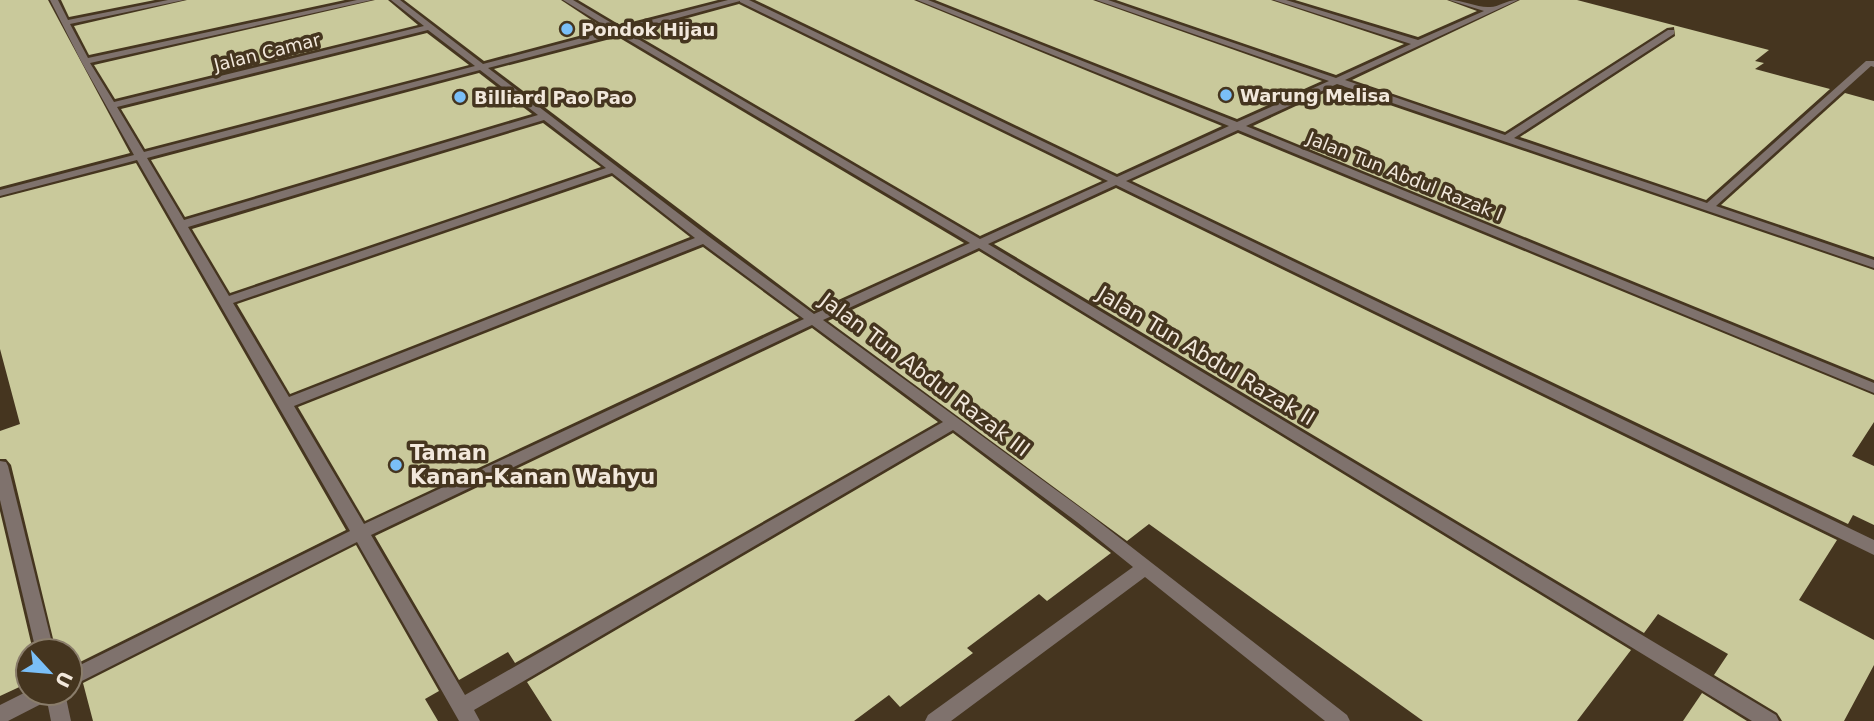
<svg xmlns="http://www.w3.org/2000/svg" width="1874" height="721" font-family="'DejaVu Sans',sans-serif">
	<rect width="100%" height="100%" fill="#45351f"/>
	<g fill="#c9c99b">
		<path d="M 0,0 L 48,0 L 130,153 L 0,187 Z"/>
		<path d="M 61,0 L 155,0 L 69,17 Z"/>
		<path d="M 187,0 L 345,0 L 89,55 L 74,26 Z"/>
		<path d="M 375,0 L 388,0 L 418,25 L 115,99 L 94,65 Z"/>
		<path d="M 404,0 L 561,0 L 605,29 L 484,61 Z"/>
		<path d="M 578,0 L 718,0 L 620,25 Z"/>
		<path d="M 755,0 L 914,0 L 1222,126 L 1117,174 Z"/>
		<path d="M 935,0 L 1093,0 L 1322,81 L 1237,119 Z"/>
		<path d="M 1116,0 L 1271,0 L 1404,44 L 1336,75 Z"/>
		<path d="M 1295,0 L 1447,0 L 1477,11 L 1418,37 Z"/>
		<path d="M 1520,0 L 1577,0 L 1769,50 L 1755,61 L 1764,63 L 1755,69 L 1830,89 L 1706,200 L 1520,137 L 1675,36 L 1674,27 L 1667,28 L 1505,132 L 1352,80 Z"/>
		<path d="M 739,4 L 1102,181 L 980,236 L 633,33 Z"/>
		<path d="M 427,33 L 469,65 L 145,149 L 121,109 Z"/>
		<path d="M 618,37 L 964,243 L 814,311 L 494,69 Z"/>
		<path d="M 479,73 L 532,114 L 185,217 L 151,160 Z"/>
		<path d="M 1337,87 L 1874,270 L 1874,380 L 1253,126 Z"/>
		<path d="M 1845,93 L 1874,101 L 1874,257 L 1721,205 Z"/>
		<path d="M 543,123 L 601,167 L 230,293 L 192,229 Z"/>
		<path d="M 1238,133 L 1874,395 L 1874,422 L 1852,456 L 1874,466 L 1874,525 L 1853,515 L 1848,524 L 1132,181 Z"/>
		<path d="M 136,163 L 346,530 L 78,663 L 77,660 L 70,664 L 70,651 L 56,651 L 11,465 L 6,459 L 0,459 L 0,431 L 20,424 L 0,349 L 0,198 Z"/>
		<path d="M 612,176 L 690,237 L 290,394 L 237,304 Z"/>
		<path d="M 1116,188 L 1837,540 L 1799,600 L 1874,640 L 1874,665 L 1844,721 L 1782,721 L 1777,713 L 1714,675 L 1728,654 L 1658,614 L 1644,633 L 994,244 Z"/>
		<path d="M 703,247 L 799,318 L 365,521 L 298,407 Z"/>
		<path d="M 979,251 L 1631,650 L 1577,721 L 1423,721 L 1149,524 L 1127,541 L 828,321 Z"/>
		<path d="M 812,328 L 938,422 L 515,663 L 508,652 L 459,680 L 375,536 Z"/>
		<path d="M 953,433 L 1111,553 L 1047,601 L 1039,594 L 967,648 L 973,653 L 900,707 L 889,695 L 854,721 L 552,721 L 527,682 Z"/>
		<path d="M 0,511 L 33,651 L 28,651 L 28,683 L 0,696 Z"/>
		<path d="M 356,545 L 439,691 L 425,699 L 438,721 L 93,721 L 83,683 Z"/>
		<path d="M 1702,693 L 1747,721 L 1683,721 Z"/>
	</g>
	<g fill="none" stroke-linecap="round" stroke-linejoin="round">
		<g fill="#7f726d" fill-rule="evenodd">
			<path d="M 50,0 L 58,0 L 68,20 L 168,0 L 184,0 L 70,24 L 88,58 L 357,0 L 372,0 L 90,63 L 114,102 L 424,26 L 391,0 L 400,0 L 483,64 L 612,30 L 563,0 L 573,0 L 620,28 L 728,0 L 749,0 L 1117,177 L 1229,126 L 917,0 L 928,0 L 1237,122 L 1329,81 L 1096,0 L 1108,0 L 1336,78 L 1411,44 L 1274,0 L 1286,0 L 1418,40 L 1484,11 L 1449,0 C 1463,0 1478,8 1490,7 C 1499,7 1506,0 1518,0 L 1345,80 L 1505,135 L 1668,30 L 1674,30 L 1674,34 L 1514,138 L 1707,203 L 1866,61 L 1874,61 L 1874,67 L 1871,66 L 1716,206 L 1874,260 L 1874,268 L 1337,84 L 1246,126 L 1874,383 L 1874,393 L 1238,130 L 1126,181 L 1874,540 L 1874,555 L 1116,185 L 988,244 L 1776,715 L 1779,721 L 1752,721 L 979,248 L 823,320 L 1089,514 L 1347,715 L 1350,721 L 1325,721 L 1145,577 L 951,721 L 925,721 L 928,715 L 1133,567 L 1077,522 L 953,430 L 474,710 L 480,721 L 459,721 L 357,542 L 70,687 L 70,670 L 350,531 L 137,160 L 0,196 L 0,190 L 134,155 L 81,61 ZM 740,1 L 740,2 L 1108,181 L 980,239 L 626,32 ZM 428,30 L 475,66 L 144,152 L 117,107 ZM 618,34 L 970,243 L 814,314 L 708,236 L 488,68 ZM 480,70 L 538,115 L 184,220 L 147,158 ZM 544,120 L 606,168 L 229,296 L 188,227 ZM 612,173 L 695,238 L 289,397 L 233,303 ZM 703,244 L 804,319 L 364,524 L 294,406 ZM 812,325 L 943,422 L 465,695 L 371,535 Z"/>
			<path d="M 0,461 L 6,462 L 8,466 L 54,651 L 36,651 L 0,500 Z"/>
			<path d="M 28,691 L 28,693 L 65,693 L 71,721 L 51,721 L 47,701 L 8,721 L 0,721 L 0,705 Z"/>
		</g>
	</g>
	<g fill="#7abff8" stroke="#45351f" stroke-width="2.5">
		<circle cx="567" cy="29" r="7"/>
		<circle cx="1226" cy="95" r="7"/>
		<circle cx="460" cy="97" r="7"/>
		<circle cx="396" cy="465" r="7"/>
	</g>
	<g text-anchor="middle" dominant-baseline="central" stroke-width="7" stroke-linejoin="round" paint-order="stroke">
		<g font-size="18" font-weight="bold" fill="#f2e8dc" stroke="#45351f" text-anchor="start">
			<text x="581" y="29">Pondok Hijau</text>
			<text x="1240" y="95">Warung Melisa</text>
			<text x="474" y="97">Billiard Pao Pao</text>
		</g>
		<g font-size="18" fill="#f2e8dc" stroke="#45351f">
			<text transform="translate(267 52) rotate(-14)">Jalan Camar</text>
			<text transform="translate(1405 176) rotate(22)">Jalan Tun Abdul Razak I</text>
		</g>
		<g font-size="21" fill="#f2e8dc" stroke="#45351f">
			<text transform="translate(1206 356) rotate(31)">Jalan Tun Abdul Razak II</text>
			<text transform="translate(925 375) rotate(37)">Jalan Tun Abdul Razak III</text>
		</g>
		<g font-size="21" font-weight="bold" fill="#f2e8dc" stroke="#45351f" text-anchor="start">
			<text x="410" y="453">Taman<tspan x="410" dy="24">Kanan-Kanan Wahyu</tspan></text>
		</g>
	</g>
	<g transform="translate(49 672) rotate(116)"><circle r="33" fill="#45351f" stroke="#8a7d6b" stroke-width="2"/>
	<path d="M0-5L12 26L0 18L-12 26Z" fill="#7abff8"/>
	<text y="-10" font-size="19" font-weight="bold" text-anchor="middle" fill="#f2e8dc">U</text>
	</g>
</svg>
